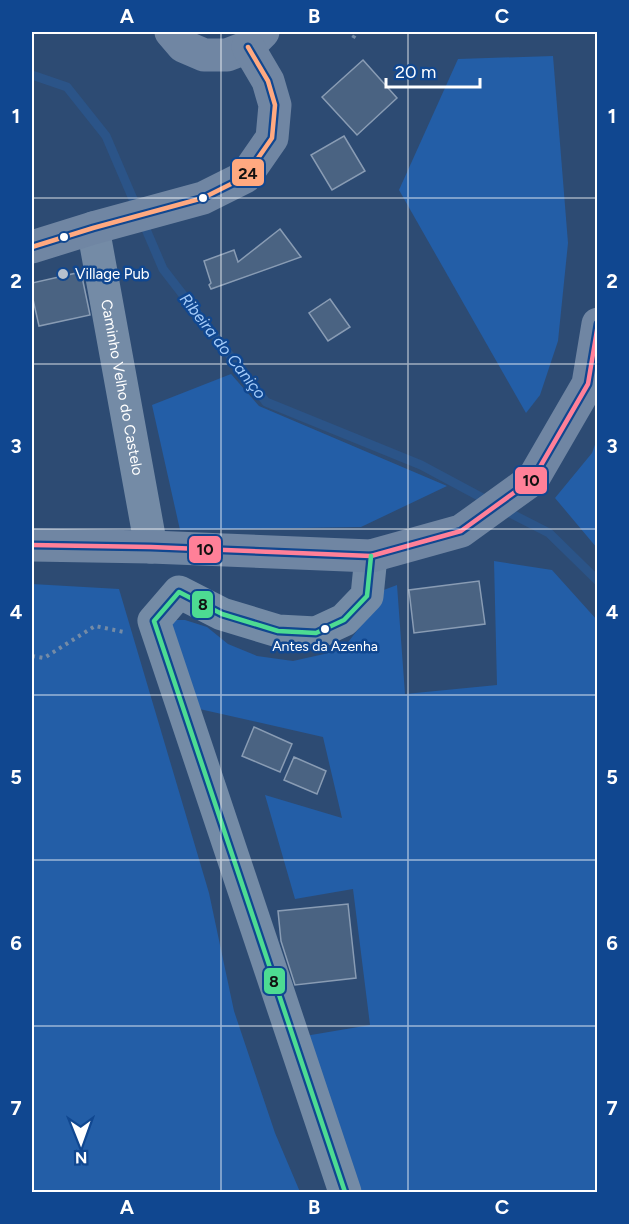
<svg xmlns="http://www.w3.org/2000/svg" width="629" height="1224" font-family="Figtree,sans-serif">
	<rect width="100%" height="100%" fill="#2d4b73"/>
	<g fill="#235ea7">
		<path d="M 553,56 L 568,243 L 558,341 L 540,395 L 526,413 L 399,190 L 458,59 Z"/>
		<path d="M 231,374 L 259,406 L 447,486 L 361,527 L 180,530 L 152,405 Z"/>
		<path d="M 597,439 L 598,548 L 597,548 L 555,498 L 592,453 Z"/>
		<path d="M 494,561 L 552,570 L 597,620 L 597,1192 L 359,1192 L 305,1036 L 370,1025 L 353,889 L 295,899 L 265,795 L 342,818 L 323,737 L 195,708 L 167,629 L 172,620 L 185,620 L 207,627 L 228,644 L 257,656 L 293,661 L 342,650 L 373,610 L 381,591 L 397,585 L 405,694 L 497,685 Z"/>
		<path d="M 32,584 L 119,589 L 209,893 L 234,1011 L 275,1133 L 300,1192 L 32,1192 Z"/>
	</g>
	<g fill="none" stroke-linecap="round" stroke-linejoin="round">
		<g stroke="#2b5488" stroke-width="9">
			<path d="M 32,75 L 67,87 L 106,136 L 163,269 L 266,402 L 421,465 L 490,502"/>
			<path d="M 502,509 L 549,533 L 598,581"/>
		</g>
	</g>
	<g fill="#4a6382" stroke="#899cb4" stroke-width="1.5">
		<path d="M 363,60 L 397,98 L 357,135 L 322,97 Z"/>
		<path d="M 344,136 L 365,171 L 332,190 L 311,155 Z"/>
		<path d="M 280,229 L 301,257 L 211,289 L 209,285 L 211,283 L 204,261 L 234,250 L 238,262 Z"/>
		<path d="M 81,272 L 90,315 L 39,326 L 32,295 L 32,283 Z"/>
		<path d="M 330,299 L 350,327 L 328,341 L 309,313 Z"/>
		<path d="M 479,581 L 485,624 L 414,633 L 409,590 Z"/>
		<path d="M 254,727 L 292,744 L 280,772 L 242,756 Z"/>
		<path d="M 294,757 L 326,771 L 317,794 L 284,780 Z"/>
		<path d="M 348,904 L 356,978 L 295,985 L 281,941 L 278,911 Z"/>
	</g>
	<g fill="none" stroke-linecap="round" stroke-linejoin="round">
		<g stroke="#748ba6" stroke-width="4" stroke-dasharray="3 4.5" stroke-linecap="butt">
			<path d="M 353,38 L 357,32"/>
			<path d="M 32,656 L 44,658 L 95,626 L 124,632"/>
		</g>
		<g stroke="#748ba6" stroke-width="33">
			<path id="s1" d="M 93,228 L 151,547"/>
			<path d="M 345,1192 L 154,621 L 179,592 L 222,614 L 278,631 L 316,633 L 344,620 L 367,596 L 371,556"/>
		</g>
		<g stroke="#7086a3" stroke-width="33">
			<path d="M 171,32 L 183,46 L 204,55 L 227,55 L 248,47 L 263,32"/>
			<path d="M 32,247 L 93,228 L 203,198 L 245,177 L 272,138 L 275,105 L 268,81 L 248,47"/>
			<path d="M 32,545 L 151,547 L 371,556 L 461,531 L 533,479 L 588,384 L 598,324"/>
		</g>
		<defs>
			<path id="bus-1" d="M 32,247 L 93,228 L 203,198 L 245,177 L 272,138 L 275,105 L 268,81 L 248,47"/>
			<path id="bus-2" d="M 32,545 L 151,547 L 371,556 L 461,531 L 533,479 L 588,384 L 598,324"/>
			<path id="bus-3" d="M 345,1192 L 154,621 L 179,592 L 222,614 L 278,631 L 316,633 L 344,620 L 367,596 L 371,556"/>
		</defs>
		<use href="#bus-1" stroke="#104790" stroke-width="9"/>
		<use href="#bus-2" stroke="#104790" stroke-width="9"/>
		<use href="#bus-3" stroke="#104790" stroke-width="9"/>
		<use href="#bus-1" stroke="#ffa980" stroke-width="4.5"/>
		<use href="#bus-2" stroke="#ff8098" stroke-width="4.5"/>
		<use href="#bus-3" stroke="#4ddb92" stroke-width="4.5"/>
	</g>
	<path fill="none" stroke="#fff" stroke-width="1.5" stroke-opacity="0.55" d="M 221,32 L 221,1192M 408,32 L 408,1192M 32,198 L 598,198M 32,364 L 598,364M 32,529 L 598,529M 32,695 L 598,695M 32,860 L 598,860M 32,1026 L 598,1026"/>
	<g fill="#fff" stroke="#104790" stroke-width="2">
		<circle cx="203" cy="198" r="5"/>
		<circle cx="64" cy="237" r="5"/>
		<circle cx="325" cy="629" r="5"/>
	</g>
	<circle fill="#b6c0ce" stroke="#104790" stroke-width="2" cx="63" cy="274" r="6"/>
	<g text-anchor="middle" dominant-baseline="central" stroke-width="5" stroke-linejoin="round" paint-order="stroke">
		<g font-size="14" fill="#fff" stroke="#104790">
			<text x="325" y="646">Antes da Azenha</text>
		</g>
		<g font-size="15" fill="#fff" stroke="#104790" text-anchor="start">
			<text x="75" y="274">Village Pub</text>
		</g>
		<g font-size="15" fill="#fff" stroke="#104790">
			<text stroke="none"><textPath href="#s1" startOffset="162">Caminho Velho do Castelo</textPath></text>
		</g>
		<g font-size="16" font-style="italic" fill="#a5ccfa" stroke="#104790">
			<text transform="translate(223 346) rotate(52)">Ribeira do Caniço</text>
		</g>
	</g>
	<g stroke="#104790" stroke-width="2">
		<rect x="231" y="158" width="34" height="29" rx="6" fill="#ffa980"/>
		<rect x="514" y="466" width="34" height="29" rx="6" fill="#ff8098"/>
		<rect x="188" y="535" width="34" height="29" rx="6" fill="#ff8098"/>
		<rect x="191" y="590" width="23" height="29" rx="6" fill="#4ddb92"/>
		<rect x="263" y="967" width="23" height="28" rx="6" fill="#4ddb92"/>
	</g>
	<g font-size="16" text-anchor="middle" font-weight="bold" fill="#111">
		<text x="248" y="179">24</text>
		<text x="531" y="486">10</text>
		<text x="205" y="555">10</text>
		<text x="203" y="610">8</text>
		<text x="274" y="987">8</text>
	</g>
	<rect width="629" height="1224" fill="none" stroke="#104790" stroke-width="66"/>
	<g transform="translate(81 1143) rotate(179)" stroke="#104790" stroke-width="4.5" paint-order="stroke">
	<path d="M0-4.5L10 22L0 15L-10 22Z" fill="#ffffff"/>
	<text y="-9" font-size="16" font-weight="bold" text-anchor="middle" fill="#ffffff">N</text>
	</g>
	<path d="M386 78v9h94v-9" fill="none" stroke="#ffffff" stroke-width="3"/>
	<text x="395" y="78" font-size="18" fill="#ffffff" stroke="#104790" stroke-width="4.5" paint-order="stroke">20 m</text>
	<rect x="33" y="33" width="563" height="1158" fill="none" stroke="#fff" stroke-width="2"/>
	<g font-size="20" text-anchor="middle" font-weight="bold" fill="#fff">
		<text x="127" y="23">A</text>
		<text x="314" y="23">B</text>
		<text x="502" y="23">C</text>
		<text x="16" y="123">1</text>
		<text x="612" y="123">1</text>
		<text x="16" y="288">2</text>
		<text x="612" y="288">2</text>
		<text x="16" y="453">3</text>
		<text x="612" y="453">3</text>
		<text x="16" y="619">4</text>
		<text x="612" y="619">4</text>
		<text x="16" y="784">5</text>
		<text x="612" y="784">5</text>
		<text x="16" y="950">6</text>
		<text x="612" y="950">6</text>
		<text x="16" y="1115">7</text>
		<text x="612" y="1115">7</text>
		<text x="127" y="1214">A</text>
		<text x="314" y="1214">B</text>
		<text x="502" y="1214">C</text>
	</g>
</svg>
